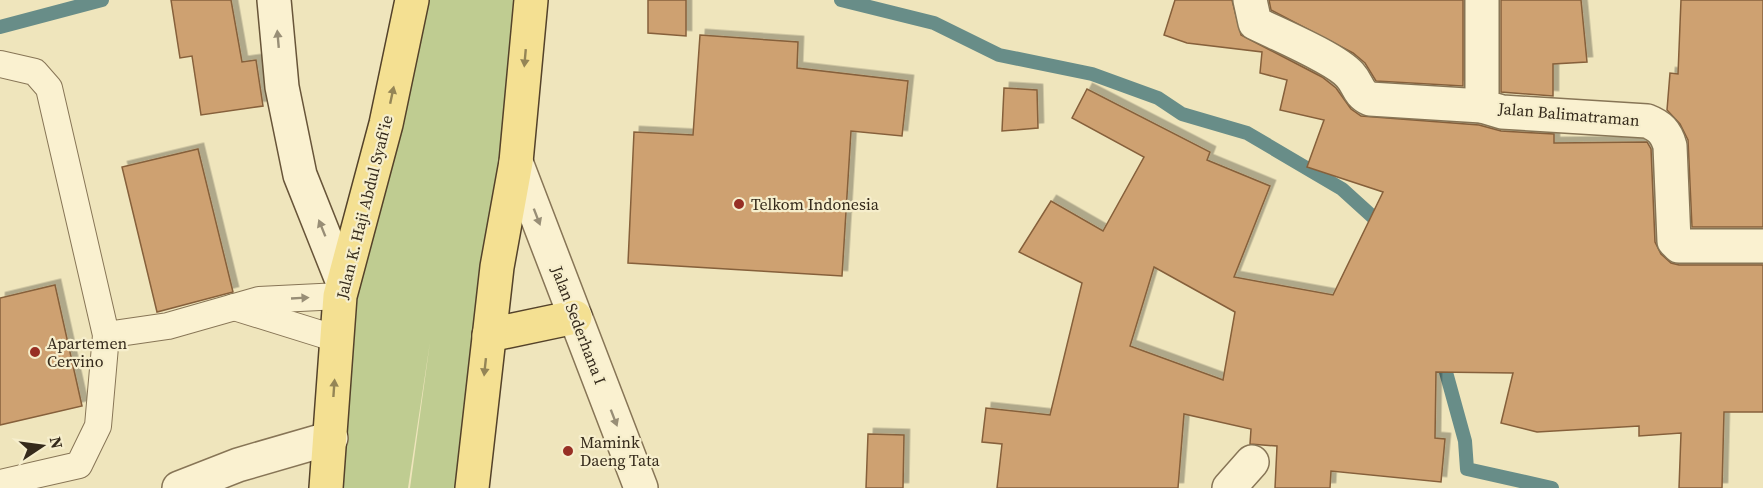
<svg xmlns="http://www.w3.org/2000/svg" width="1763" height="488" font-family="'Source Serif 4',serif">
	<defs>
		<filter id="shadow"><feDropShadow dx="5.5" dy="-5.5" stdDeviation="0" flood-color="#0004"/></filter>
	</defs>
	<rect width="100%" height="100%" fill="#efe5bc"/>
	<path fill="#bfcc91" d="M 412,0 L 531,0 L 472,488 L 410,488 L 430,342 L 408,488 L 326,488 L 340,296 Z"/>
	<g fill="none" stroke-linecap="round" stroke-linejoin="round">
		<g stroke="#688d88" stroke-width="14">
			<path d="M 841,0 L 934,23 L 999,55 L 1092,74 L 1158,98 L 1182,114 L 1247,133 L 1342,189 L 1385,228"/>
			<path d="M 0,27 L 102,0"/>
			<path d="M 1441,354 L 1465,441 L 1467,469 L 1552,488"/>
		</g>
	</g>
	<g fill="#cea171" stroke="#86603b" stroke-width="1.5" fill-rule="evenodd" filter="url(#shadow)">
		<path d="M 171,0 L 231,0 L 242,62 L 256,60 L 263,106 L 201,115 L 192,56 L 180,58 Z"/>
		<path d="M 648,0 L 686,0 L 686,36 L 648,33 Z"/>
		<path d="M 1175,0 L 1232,0 L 1241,35 L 1322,77 L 1336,88 L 1351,109 L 1361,116 L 1479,125 L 1501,131 L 1554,134 L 1554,143 L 1647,142 L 1651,149 L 1655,242 L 1661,254 L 1671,263 L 1679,265 L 1763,265 L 1763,412 L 1724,412 L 1722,488 L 1679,488 L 1681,433 L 1639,436 L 1639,426 L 1537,432 L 1501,423 L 1513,373 L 1436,372 L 1435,438 L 1445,439 L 1441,482 L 1331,471 L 1330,488 L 1275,488 L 1277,446 L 1250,444 L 1251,429 L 1184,414 L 1178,488 L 997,488 L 1002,444 L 982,442 L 986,408 L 1050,415 L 1082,283 L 1019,252 L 1051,201 L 1103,231 L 1144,157 L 1072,118 L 1087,89 L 1210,152 L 1207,160 L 1270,186 L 1234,277 L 1333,295 L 1383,192 L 1307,167 L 1324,120 L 1280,110 L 1287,80 L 1260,73 L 1262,52 L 1187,43 L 1164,35 ZM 1154,267 L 1235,312 L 1223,380 L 1130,346 Z"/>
		<path d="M 1269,0 L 1463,0 L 1463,86 L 1376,81 L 1365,63 L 1353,53 L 1271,10 Z"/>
		<path d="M 1501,0 L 1581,0 L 1587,62 L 1553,64 L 1553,96 L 1501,92 Z"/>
		<path d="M 1681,0 L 1763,0 L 1763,227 L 1692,227 L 1688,140 L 1680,124 L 1667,110 L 1670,73 L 1678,74 Z"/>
		<path d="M 700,35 L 798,42 L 797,68 L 908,81 L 902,136 L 851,131 L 842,276 L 628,263 L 634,132 L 693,135 Z"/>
		<path d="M 1004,88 L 1037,90 L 1038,128 L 1002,131 Z"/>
		<path d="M 198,149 L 233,292 L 157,312 L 122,167 Z"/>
		<path d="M 55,285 L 82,406 L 0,425 L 0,298 Z"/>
		<path d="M 868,434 L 904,435 L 903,488 L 866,488 Z"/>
	</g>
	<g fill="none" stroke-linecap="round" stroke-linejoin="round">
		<defs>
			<g id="lane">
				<path d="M 0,64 L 35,72 L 49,88 L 106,335 L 98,426 L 79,465 L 0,483"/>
				<path d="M 234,307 L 337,339"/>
				<path d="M 106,335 L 168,326 L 259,300 L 340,296"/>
			</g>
			<g id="street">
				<path d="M 1250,0 L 1255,23 C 1277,34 1335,58 1350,75 C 1359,85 1357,93 1370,99 L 1482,106"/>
				<path d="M 1482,0 L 1482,106 L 1502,112 L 1647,121 C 1660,126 1666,132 1670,146 L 1674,241 L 1679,246 L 1763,246"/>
				<path d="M 516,162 L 641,488"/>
				<path d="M 179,488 L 238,465 L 331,438"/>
				<path d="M 1229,488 L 1252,462"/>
			</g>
			<path id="secondary" d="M 274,0 L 282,87 L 300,175 L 343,283"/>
			<g id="primary">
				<path d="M 489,335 L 575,317"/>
				<path d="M 326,488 L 340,296 L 386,124 L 412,0"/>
				<path d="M 472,488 L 497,267 L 516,162 L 531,0"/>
			</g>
		</defs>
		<use href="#lane" stroke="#877556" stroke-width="28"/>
		<use href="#street" stroke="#877556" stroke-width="36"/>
		<use href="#secondary" stroke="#685539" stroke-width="36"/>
		<use href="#primary" stroke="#54422a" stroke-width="36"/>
		<use href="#lane" stroke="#faf1d0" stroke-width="26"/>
		<use href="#street" stroke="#faf1d0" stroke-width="33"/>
		<use href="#secondary" stroke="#faf1d0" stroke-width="33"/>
		<use href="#primary" stroke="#f4e092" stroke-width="33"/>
	</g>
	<defs><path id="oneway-solid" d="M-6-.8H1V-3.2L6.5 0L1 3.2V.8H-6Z" transform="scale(1.5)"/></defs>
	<g fill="#988e76">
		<use href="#oneway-solid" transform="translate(278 39) rotate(-95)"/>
		<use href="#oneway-solid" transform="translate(537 217) rotate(69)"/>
		<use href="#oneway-solid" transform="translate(322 228) rotate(-112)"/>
		<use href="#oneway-solid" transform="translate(300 298) rotate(-3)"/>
		<use href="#oneway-solid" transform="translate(614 418) rotate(69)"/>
	</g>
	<g fill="#948556">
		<use href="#oneway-solid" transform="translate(525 58) rotate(95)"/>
		<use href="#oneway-solid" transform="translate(392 95) rotate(-78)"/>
		<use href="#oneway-solid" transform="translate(485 367) rotate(96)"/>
		<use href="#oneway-solid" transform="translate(334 388) rotate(-86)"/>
	</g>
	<g fill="#972f24" stroke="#f6eecc" stroke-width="2">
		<circle cx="739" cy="204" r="6"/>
		<circle cx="35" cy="352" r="6"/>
		<circle cx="568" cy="451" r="6"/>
	</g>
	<g text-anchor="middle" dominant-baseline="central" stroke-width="4.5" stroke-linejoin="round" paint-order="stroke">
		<g font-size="16" fill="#352a1b" stroke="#f6eecc">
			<text transform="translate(1569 114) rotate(5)">Jalan Balimatraman</text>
			<text transform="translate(364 207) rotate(-76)">Jalan K. Haji Abdul Syafi'ie</text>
			<text transform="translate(579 325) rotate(69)">Jalan Sederhana I</text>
		</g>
		<g font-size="16" fill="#352a1b" stroke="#f6eecc" text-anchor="start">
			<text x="751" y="204">Telkom Indonesia</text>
			<text x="47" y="343">Apartemen<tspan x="47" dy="18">Cervino</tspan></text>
			<text x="580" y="442">Mamink<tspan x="580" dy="18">Daeng Tata</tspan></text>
		</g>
	</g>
	<g transform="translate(42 446) rotate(77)" stroke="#f6eecc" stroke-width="4.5" paint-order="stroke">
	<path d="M0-4.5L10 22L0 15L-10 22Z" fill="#352a1b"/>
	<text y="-9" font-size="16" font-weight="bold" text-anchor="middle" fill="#352a1b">N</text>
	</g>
</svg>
